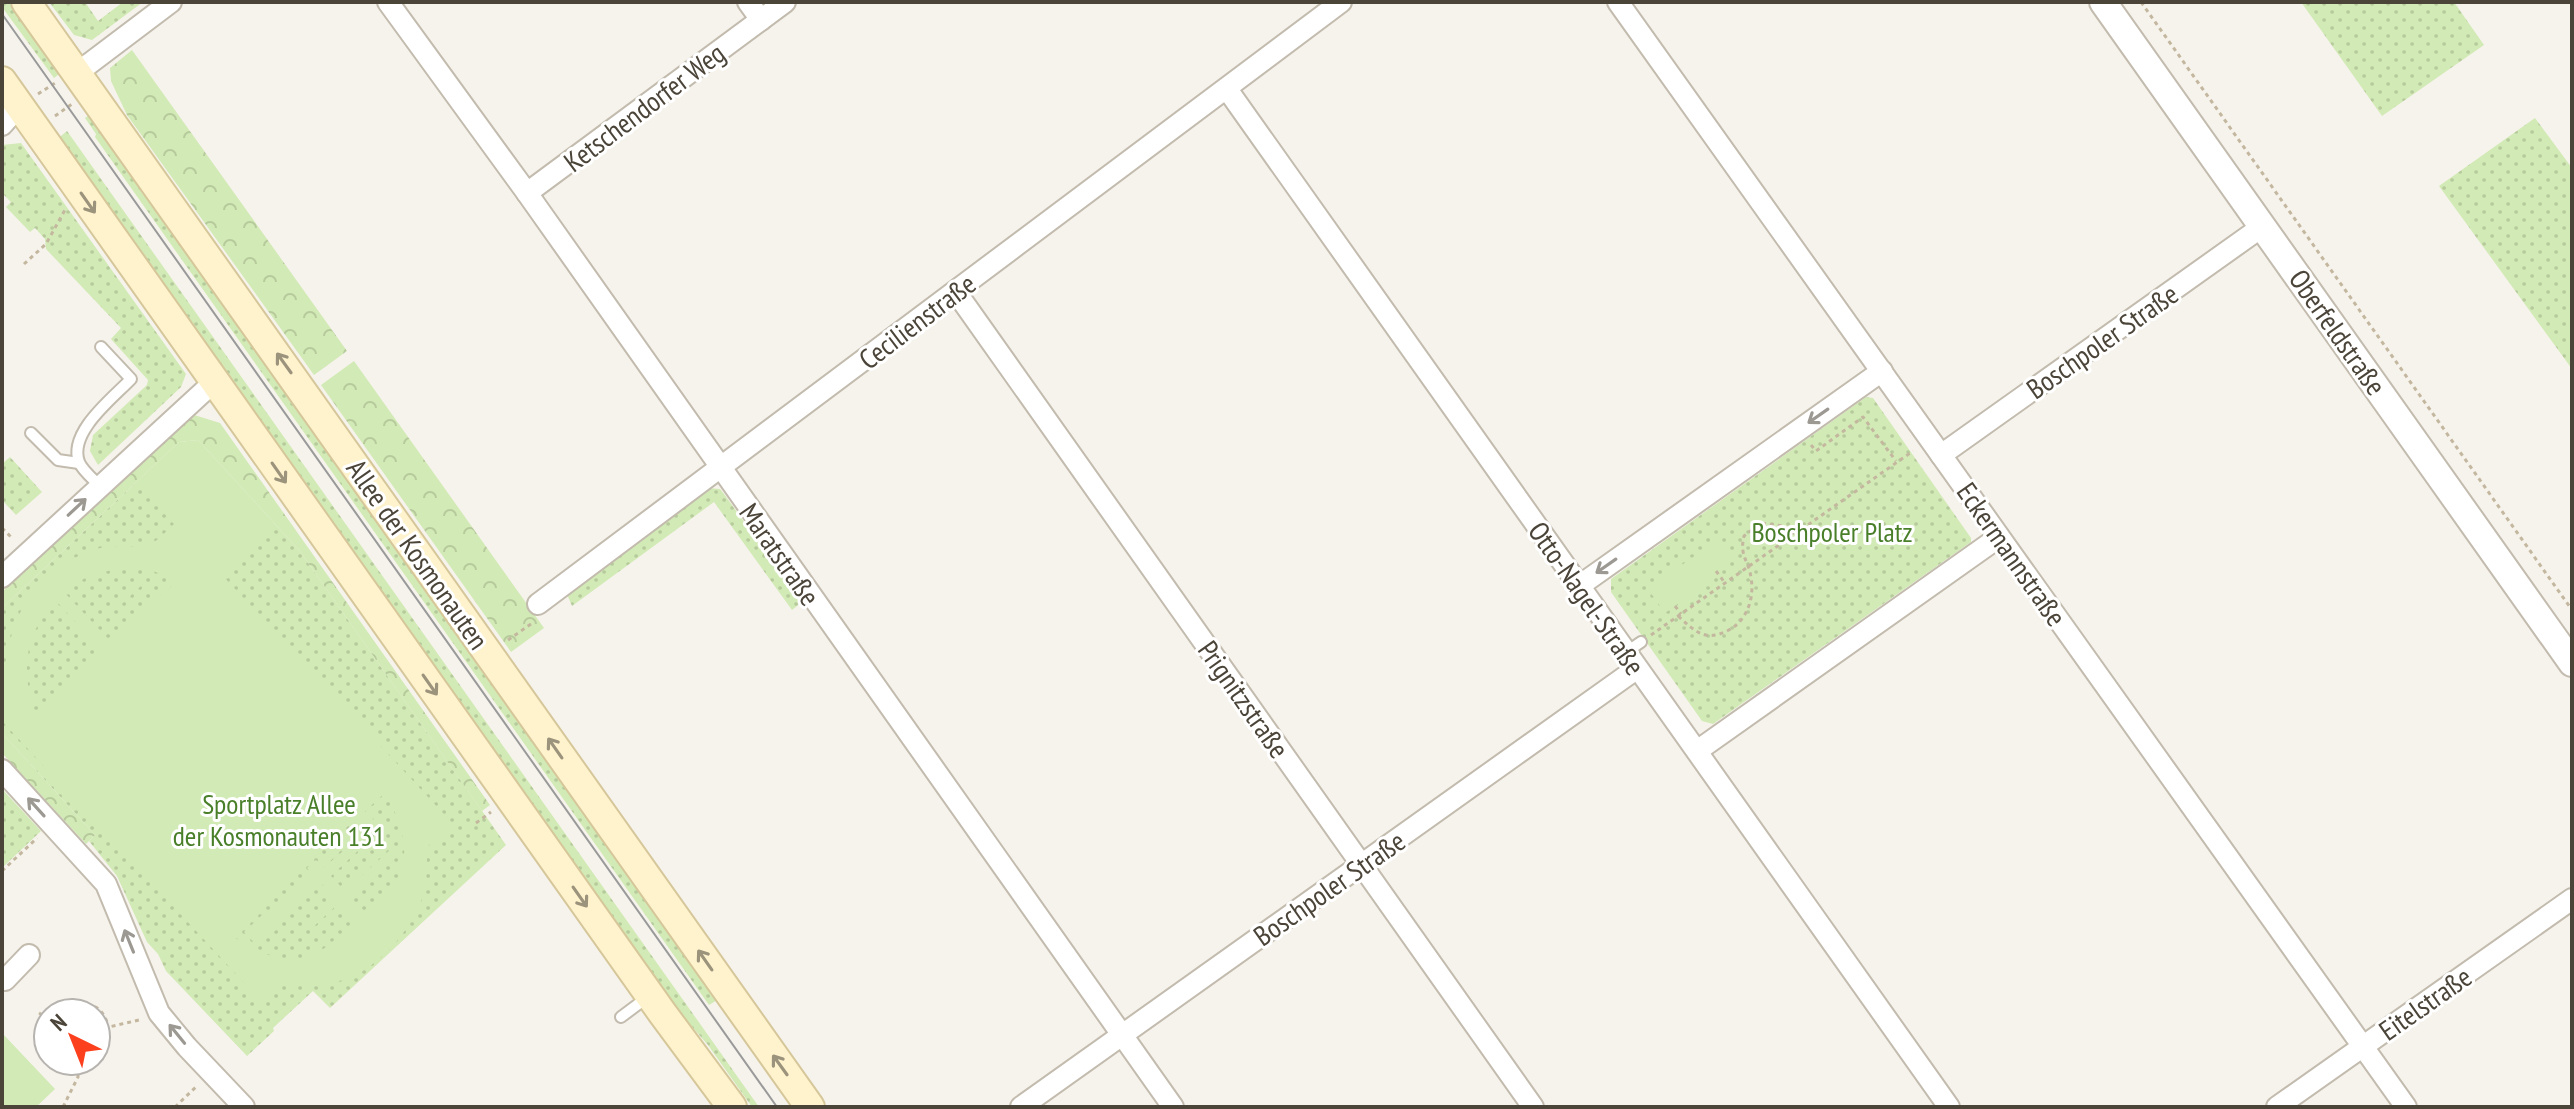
<svg xmlns="http://www.w3.org/2000/svg" width="2574" height="1109" font-family="'PT Sans Narrow',sans-serif">
	<defs>
		<pattern id="grass-dots" width="8" height="8" patternUnits="userSpaceOnUse" patternTransform="scale(2)"><rect width="8" height="8" fill="#d2eab5"/><path d="M2 2h.1M6 6h.1" fill="none" stroke="#b6ca9c" stroke-width="1.8" stroke-linecap="round"/></pattern>
		<pattern id="forest-crowns" width="20" height="18" patternUnits="userSpaceOnUse" patternTransform="scale(2)"><rect width="20" height="18" fill="#d2eab5"/><path d="M2 6a3 3 0 1 1 6 0M12 15a3 3 0 1 1 6 0" fill="none" stroke="#b6ca9c"/></pattern>
	</defs>
	<rect width="100%" height="100%" fill="#f6f3ec"/>
	<g fill="url(#grass-dots)">
		<path d="M 2,2 L 8,2 L 16,10 L 63,71 L 54,78 L 2,7 Z"/>
		<path d="M 49,2 L 85,2 L 98,21 L 123,2 L 143,2 L 92,40 L 74,35 Z"/>
		<path d="M 2301,2 L 2454,2 L 2484,45 L 2382,116 Z"/>
		<path d="M 92,113 L 719,999 L 709,1005 L 95,137 L 96,134 L 85,118 Z"/>
		<path d="M 2535,118 L 2572,168 L 2572,369 L 2439,186 Z"/>
		<path d="M 67,131 L 759,1107 L 752,1107 L 708,1045 L 656,986 L 56,140 Z"/>
		<path d="M 21,143 L 186,374 L 181,387 L 98,465 L 90,451 L 93,435 L 147,385 L 148,380 L 111,339 L 121,328 L 46,249 L 45,239 L 35,228 L 30,232 L 6,207 L 11,202 L 4,195 L 2,196 L 2,145 Z"/>
		<path d="M 1866,397 L 1873,398 L 1971,538 L 1971,542 L 1713,724 L 1702,721 L 1611,592 L 1611,579 Z"/>
		<path d="M 198,440 L 299,550 L 506,845 L 330,1008 L 313,991 L 273,1028 L 274,1031 L 247,1056 L 166,971 L 158,954 L 147,942 L 117,876 L 89,841 L 95,835 L 2,733 L 2,608 L 179,442 Z"/>
		<path d="M 10,457 L 42,492 L 16,515 L 2,500 L 2,464 Z"/>
		<path d="M 708,488 L 720,489 L 724,494 L 802,602 L 792,610 L 714,502 L 572,606 L 566,592 Z"/>
		<path d="M 2,789 L 41,831 L 2,868 Z"/>
	</g>
	<g fill="url(#forest-crowns)">
		<path d="M 132,50 L 347,351 L 314,375 L 127,115 L 111,81 L 110,68 Z"/>
		<path d="M 354,361 L 544,628 L 511,652 L 321,385 Z"/>
		<path d="M 191,414 L 220,423 L 490,805 L 482,811 L 299,550 L 198,440 L 179,442 L 2,608 L 2,592 Z"/>
		<path d="M 2,733 L 95,835 L 86,844 L 2,753 Z"/>
	</g>
	<g fill="#d2eab5" fill-rule="evenodd">
		<path d="M 182,442 L 195,442 L 275,527 L 223,576 L 453,824 L 428,846 C 426,862 428,881 423,896 C 412,930 378,969 343,980 C 323,986 301,983 280,982 L 260,1000 L 2,721 C 2,644 15,573 100,548 C 116,544 135,549 150,544 C 158,541 167,530 174,524 L 138,484 ZM 116,569 L 147,569 L 178,580 L 35,715 C 21,669 24,637 55,600 L 85,632 L 56,660 L 58,663 L 88,635 L 101,649 L 110,641 L 97,627 L 143,584 L 141,581 L 94,624 L 64,592 L 88,576 ZM 385,793 C 399,816 413,854 397,879 C 388,891 375,901 364,911 L 352,899 L 400,854 L 397,852 L 348,895 L 396,850 L 393,847 L 345,891 L 331,876 L 361,848 L 358,845 L 329,873 L 327,871 L 357,843 L 355,841 L 323,868 L 353,839 L 350,836 L 321,864 L 316,860 L 307,868 L 311,873 L 265,915 L 263,914 L 244,932 L 258,947 L 277,929 L 276,927 L 322,884 L 336,900 L 309,926 L 311,929 L 339,903 L 340,904 L 313,930 L 315,933 L 343,907 L 355,920 C 343,931 331,945 317,953 C 289,969 253,951 230,934 L 349,825 L 387,834 L 387,830 L 383,829 L 365,811 Z"/>
		<path d="M 1717,540 L 1732,560 L 1712,575 L 1714,578 L 1665,613 L 1648,589 Z"/>
		<path d="M 2,1033 L 55,1089 L 36,1107 L 2,1107 Z"/>
	</g>
	<g fill="none" stroke-linecap="round" stroke-linejoin="round">
		<defs>
			<g id="service">
				<path d="M 31,433 L 58,460 L 79,463"/>
				<path d="M 100,486 C 93,479 82,470 79,462 C 68,432 113,398 131,379 L 101,347"/>
				<path d="M 1625,653 L 1641,642"/>
				<path d="M 621,1017 L 649,996"/>
			</g>
			<g id="minor">
				<path d="M 388,2 L 527,193 L 1173,1107"/>
				<path d="M 748,2 L 761,20"/>
				<path d="M 1618,2 L 2406,1107"/>
				<path d="M 77,73 L 171,2"/>
				<path d="M 1227,89 L 1949,1107"/>
				<path d="M 2,125 L 19,106"/>
				<path d="M 527,193 L 785,2"/>
				<path d="M 956,292 L 1533,1107"/>
				<path d="M 1941,455 L 2263,226"/>
				<path d="M 2,577 L 215,381"/>
				<path d="M 1579,586 L 1882,371"/>
				<path d="M 538,604 L 1341,2"/>
				<path d="M 1697,751 L 1999,537"/>
				<path d="M 2,770 L 106,884 L 159,1013 L 187,1047 L 244,1107"/>
				<path d="M 5,980 L 29,955"/>
				<path d="M 1021,1107 L 1636,669"/>
				<path d="M 2277,1107 L 2572,899"/>
			</g>
			<path id="tertiary" d="M 2103,2 L 2572,663"/>
			<g id="secondary">
				<path d="M 26,2 L 810,1107"/>
				<path d="M 2,81 L 663,1014 L 732,1107"/>
			</g>
		</defs>
		<use href="#service" stroke="#c2bbae" stroke-width="14"/>
		<use href="#minor" stroke="#c2bbae" stroke-width="24"/>
		<use href="#tertiary" stroke="#c2bbae" stroke-width="30"/>
		<use href="#secondary" stroke="#d6c79b" stroke-width="32"/>
		<g stroke="#c4b79f" stroke-width="3" stroke-dasharray="4 4" stroke-linecap="butt">
			<path d="M 2141,2 L 2572,610"/>
			<path d="M 38,94 L 55,83"/>
			<path d="M 55,116 L 72,104"/>
			<path d="M 24,264 L 46,244 L 65,210"/>
			<path d="M 1811,445 L 1816,451 L 1863,417 L 1896,461"/>
			<path d="M 2,528 L 13,539"/>
			<path d="M 1716,571 L 1725,583"/>
			<path d="M 1675,606 L 1681,614"/>
			<path d="M 1678,616 C 1695,631 1704,642 1727,631 C 1746,622 1755,599 1751,578 C 1749,560 1739,557 1744,536 L 1761,523 L 1783,526 L 1794,534"/>
			<path d="M 1651,635 L 1913,451"/>
			<path d="M 508,640 L 531,624"/>
			<path d="M 476,823 L 491,812"/>
			<path d="M 2,871 L 37,838"/>
			<path d="M 39,1013 L 48,1018"/>
			<path d="M 65,1013 C 84,999 101,1002 108,1025"/>
			<path d="M 96,1030 L 139,1020"/>
			<path d="M 63,1107 L 78,1077 L 77,1061"/>
			<path d="M 175,1107 L 198,1085"/>
		</g>
		<use href="#service" stroke="#fff" stroke-width="10"/>
		<use href="#minor" stroke="#fff" stroke-width="20"/>
		<use href="#tertiary" stroke="#fff" stroke-width="26"/>
		<use href="#secondary" stroke="#fff3cd" stroke-width="28"/>
		<path stroke="#9a9a9a" stroke-width="2" d="M 2,14 L 777,1107"/>
	</g>
	<defs><path id="oneway-shaft" d="M-6 0H5M1.5-3L5.5 0L1.5 3" fill="none" stroke-width="1.6" stroke-linecap="round" stroke-linejoin="round" transform="scale(2)"/></defs>
	<g stroke="#9c937c">
		<use href="#oneway-shaft" transform="translate(88 203) rotate(55)"/>
		<use href="#oneway-shaft" transform="translate(284 363) rotate(-126)"/>
		<use href="#oneway-shaft" transform="translate(279 473) rotate(55)"/>
		<use href="#oneway-shaft" transform="translate(430 685) rotate(55)"/>
		<use href="#oneway-shaft" transform="translate(555 748) rotate(-125)"/>
		<use href="#oneway-shaft" transform="translate(580 897) rotate(55)"/>
		<use href="#oneway-shaft" transform="translate(705 960) rotate(-125)"/>
		<use href="#oneway-shaft" transform="translate(780 1065) rotate(-126)"/>
	</g>
	<g stroke="#9c9892">
		<use href="#oneway-shaft" transform="translate(1818 416) rotate(145)"/>
		<use href="#oneway-shaft" transform="translate(77 507) rotate(-43)"/>
		<use href="#oneway-shaft" transform="translate(1606 566) rotate(145)"/>
		<use href="#oneway-shaft" transform="translate(36 807) rotate(-132)"/>
		<use href="#oneway-shaft" transform="translate(129 941) rotate(-112)"/>
		<use href="#oneway-shaft" transform="translate(177 1034) rotate(-129)"/>
	</g>
	<g text-anchor="middle" dominant-baseline="central" stroke-width="6" stroke-linejoin="round" paint-order="stroke">
		<g font-size="28" fill="#4b4439" stroke="#fff">
			<text transform="translate(644 107) rotate(-37)">Ketschendorfer Weg</text>
			<text transform="translate(917 321) rotate(-37)">Cecilienstraße</text>
			<text transform="translate(2338 332) rotate(55)">Oberfeldstraße</text>
			<text transform="translate(2102 341) rotate(-35)">Boschpoler Straße</text>
			<text transform="translate(418 554) rotate(55)">Allee der Kosmonauten</text>
			<text transform="translate(780 554) rotate(55)">Maratstraße</text>
			<text transform="translate(2012 554) rotate(55)">Eckermannstraße</text>
			<text transform="translate(1587 598) rotate(55)">Otto-Nagel-Straße</text>
			<text transform="translate(1244 699) rotate(55)">Prignitzstraße</text>
			<text transform="translate(1329 888) rotate(-35)">Boschpoler Straße</text>
			<text transform="translate(2425 1003) rotate(-35)">Eitelstraße</text>
		</g>
		<g font-size="28" fill="#4a7f2a" stroke="#fff">
			<text x="1832" y="531">Boschpoler Platz</text>
			<text x="279" y="803">Sportplatz Allee<tspan x="279" dy="32">der Kosmonauten 131</tspan></text>
		</g>
	</g>
	<rect width="2574" height="1109" fill="none" stroke="#4b4439" stroke-width="8"/>
	<g transform="translate(72 1037) rotate(317)"><circle r="38" fill="#ffffff" stroke="#b7b4b0" stroke-width="2"/>
	<path d="M0-6L14 30L0 20L-14 30Z" fill="#fc3f1d"/>
	<text y="-12" font-size="22" font-weight="bold" text-anchor="middle" fill="#4b4439">N</text>
	</g>
</svg>
